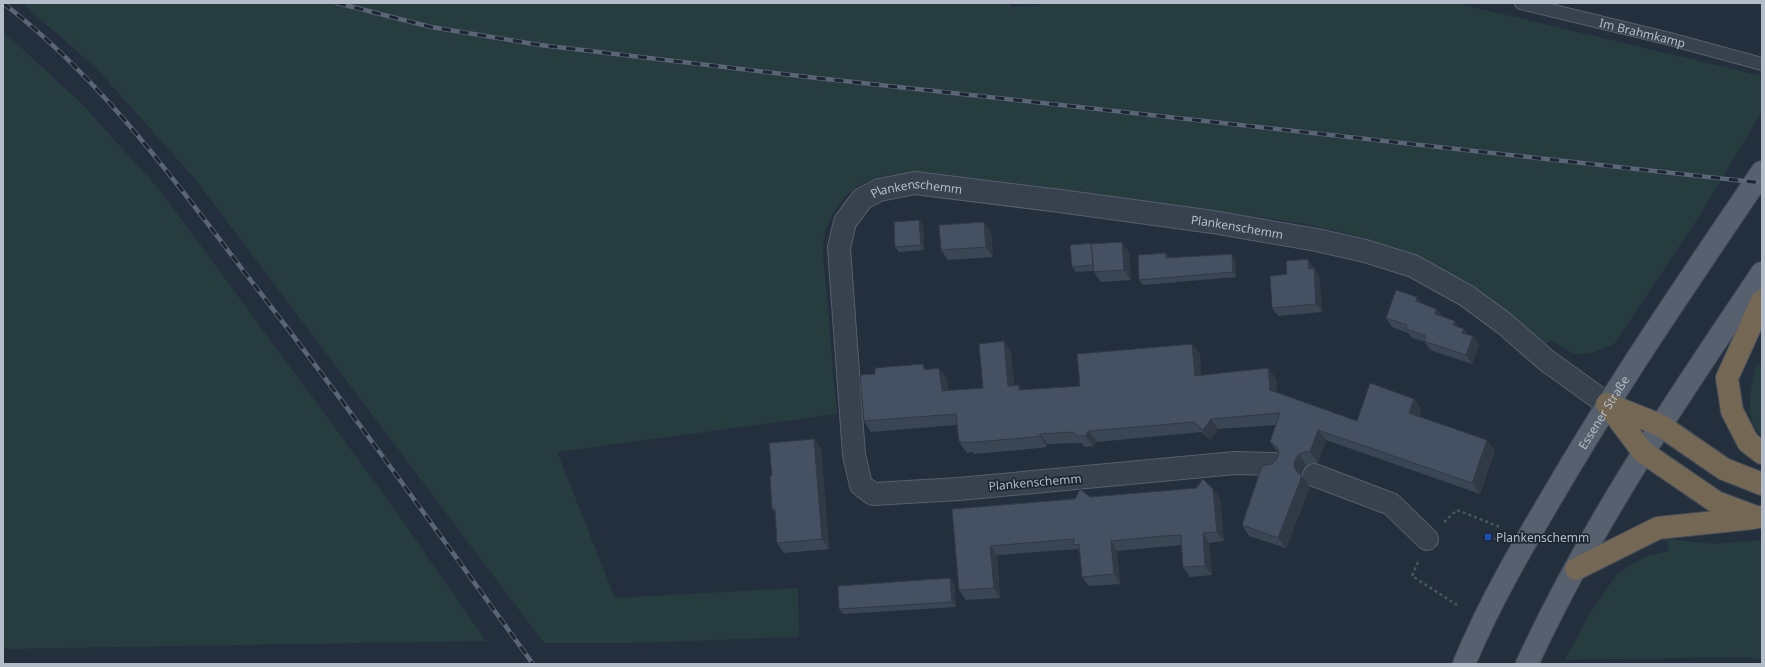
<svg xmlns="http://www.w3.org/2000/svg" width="1765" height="667" font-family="'Noto Sans',sans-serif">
	<rect width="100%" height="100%" fill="#242f3e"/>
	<g fill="#263c3f">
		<path d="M 22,3 L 1011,3 L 1011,7 L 1059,3 L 1456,3 L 1762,76 L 1762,112 L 1702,212 L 1615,343 C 1602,350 1583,359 1568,351 C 1563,348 1557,344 1552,340 L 1543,346 C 1522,325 1501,305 1476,288 C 1467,281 1456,277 1447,272 C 1390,241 1333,228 1269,218 L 915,174 C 872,171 838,189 825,233 C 821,247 825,278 827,293 C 830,334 833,374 837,414 L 557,452 L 615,598 L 798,588 L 799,637 L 634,643 L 544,643 L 195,179 L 96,68 Z"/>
		<path d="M 3,31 L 81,103 L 159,189 L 386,497 L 486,641 L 3,649 Z"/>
		<path d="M 1762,364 L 1762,436 C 1743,422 1751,385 1756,365 Z"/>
		<path d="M 1667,539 L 1714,544 L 1762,540 L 1762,659 L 1740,657 L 1565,660 L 1591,611 L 1618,573 L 1644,557 L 1669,551 Z"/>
	</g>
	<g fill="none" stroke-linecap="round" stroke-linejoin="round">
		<defs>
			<g id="service">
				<path id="s1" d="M 1521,3 L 1670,39 L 1762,64"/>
			</g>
			<g id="minor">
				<path id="s2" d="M 1274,464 L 1235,463 L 959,489 L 873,494 L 861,485 L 854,455 L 839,248 L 845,222 L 862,199 L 879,190 L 915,183 L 1060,201 L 1213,222 L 1317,240 L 1365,251 L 1413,266 L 1467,296 L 1505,324 L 1546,360 L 1607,404"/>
				<path d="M 1314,475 L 1391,504 L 1427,539"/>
			</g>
			<g id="primary">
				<path id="s3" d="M 1464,664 C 1490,601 1525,542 1560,483 C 1623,376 1693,274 1762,172"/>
				<path d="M 1527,664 C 1591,525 1677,399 1762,273"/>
			</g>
			<g id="motorway">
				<path d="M 1762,301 L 1727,378 L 1732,411 L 1748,442 L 1762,453"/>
				<path d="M 1607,404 L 1643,452 L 1716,502 L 1756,517 L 1762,517"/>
				<path d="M 1607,404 L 1660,425 L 1724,469 L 1762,484"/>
				<path d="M 1576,569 L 1658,528 L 1753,518"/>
			</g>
		</defs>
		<use href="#service" stroke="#565f6c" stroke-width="14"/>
		<use href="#minor" stroke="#565f6c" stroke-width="24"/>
		<use href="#primary" stroke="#414a57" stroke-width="24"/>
		<use href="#motorway" stroke="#434c59" stroke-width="24"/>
		<g stroke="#44595c" stroke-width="2.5" stroke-dasharray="3 3" stroke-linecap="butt">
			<path d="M 1444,522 L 1457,510 L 1500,527"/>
			<path d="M 1494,538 L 1499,541"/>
			<path d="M 1418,562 L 1412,576 L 1457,605"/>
		</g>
		<use href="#service" stroke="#38414e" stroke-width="12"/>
		<use href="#minor" stroke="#38414e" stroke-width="22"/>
		<use href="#primary" stroke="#56606e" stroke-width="22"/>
		<use href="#motorway" stroke="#746855" stroke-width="22"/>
		<defs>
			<g id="rail">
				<path d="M 3,3 C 98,76 171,175 242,269 C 342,398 437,531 533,664"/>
				<path d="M 337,3 L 431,27 L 540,45 L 808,77 L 1762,183"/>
			</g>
		</defs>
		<use href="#rail" stroke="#5a6575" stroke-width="4.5"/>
		<use href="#rail" stroke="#1d2633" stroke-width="3" stroke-dasharray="9" stroke-linecap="butt"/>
	</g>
	<g fill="#3b4654">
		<path d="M 919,220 L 923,225 L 924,250 L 899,252 L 895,247 Z"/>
		<path d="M 991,232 L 993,257 L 948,260 L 941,250 Z"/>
		<path d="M 1094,244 L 1129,252 L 1131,280 L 1101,282 L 1094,272 L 1094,271 L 1076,272 L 1072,267 Z"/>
		<path d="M 1170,258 L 1235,260 L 1236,277 L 1143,285 L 1139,280 Z"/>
		<path d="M 1313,267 L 1314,268 L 1319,276 L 1322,312 L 1278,316 L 1272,308 L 1287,274 Z"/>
		<path d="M 1421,303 L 1436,309 L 1442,316 L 1455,321 L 1459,327 L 1468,335 L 1473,336 L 1479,345 L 1472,364 L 1430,350 L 1425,342 L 1412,338 L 1408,333 L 1392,327 L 1386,318 Z"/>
		<path d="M 1004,341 L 1011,352 L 1014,385 L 1023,390 L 1080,386 L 1192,344 L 1200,354 L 1201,375 L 1268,368 L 1276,379 L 1277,392 L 1357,421 L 1414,399 L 1421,409 L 1419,417 L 1495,450 L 1480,494 L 1326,440 L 1318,463 L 1312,463 L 1306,465 L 1302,471 L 1302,476 L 1310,487 L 1286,548 L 1249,536 L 1242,525 L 1272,464 L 1277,459 L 1279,453 L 1270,442 L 1276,425 L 1218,429 L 1210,440 L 1202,432 L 1097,442 L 1093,446 L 1085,447 L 1081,443 L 1047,444 L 1047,447 L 1040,448 L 974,454 L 973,452 L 967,453 L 959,442 L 957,425 L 871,432 L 864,421 L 927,370 L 939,368 L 947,379 L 948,390 L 983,388 Z"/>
		<path d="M 814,439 L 821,449 L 829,549 L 784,553 L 777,543 L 775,513 L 772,509 L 772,476 Z"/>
		<path d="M 1213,489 L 1220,499 L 1224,541 L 1209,543 L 1212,575 L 1190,577 L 1183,567 L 1182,545 L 1170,546 L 1117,551 L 1120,584 L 1089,586 L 1082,577 L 1080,553 L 1077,549 L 997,555 L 1000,598 L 966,600 L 959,590 L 952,509 L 1090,497 Z"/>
		<path d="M 954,583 L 956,607 L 843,614 L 839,609 Z"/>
	</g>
	<g fill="#303945">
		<path d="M 919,220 L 923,225 L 924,250 L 921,245 Z"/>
		<path d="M 984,222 L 991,232 L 993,257 L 986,247 Z"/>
		<path d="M 1122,242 L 1129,252 L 1131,280 L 1124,270 Z"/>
		<path d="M 1166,253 L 1170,258 L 1166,258 Z"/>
		<path d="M 1232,254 L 1235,260 L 1236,277 L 1233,272 Z"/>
		<path d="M 1308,259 L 1313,267 L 1314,277 L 1314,268 L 1319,276 L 1322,312 L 1316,304 L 1309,269 Z"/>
		<path d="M 1417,297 L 1424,307 L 1416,301 Z"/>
		<path d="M 1436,309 L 1443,318 L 1435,314 Z"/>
		<path d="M 1455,321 L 1461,330 L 1453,325 Z"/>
		<path d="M 1464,329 L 1470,338 L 1462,333 Z"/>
		<path d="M 1473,336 L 1479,345 L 1472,364 L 1466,355 Z"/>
		<path d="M 1004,341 L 1011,352 L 1015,396 L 1008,386 Z"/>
		<path d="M 1192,344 L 1200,354 L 1202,387 L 1195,376 Z"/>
		<path d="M 923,364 L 931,375 L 924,370 Z"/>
		<path d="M 939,368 L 947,379 L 949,401 L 942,391 Z"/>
		<path d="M 1268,368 L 1276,379 L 1278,400 L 1270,390 Z"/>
		<path d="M 1019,385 L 1027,395 L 1019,390 Z"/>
		<path d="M 1414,399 L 1421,409 L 1416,424 L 1409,413 Z"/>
		<path d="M 1211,419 L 1218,429 L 1210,440 L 1203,430 Z"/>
		<path d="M 1318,430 L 1326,440 L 1318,463 L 1310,452 Z"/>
		<path d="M 1089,431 L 1097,442 L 1093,446 L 1085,436 Z"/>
		<path d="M 1040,434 L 1047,444 L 1047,447 L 1040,436 Z"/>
		<path d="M 814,439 L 821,449 L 829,549 L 822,539 Z"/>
		<path d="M 1487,440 L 1495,450 L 1480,494 L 1472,483 Z"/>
		<path d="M 1299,454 L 1306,465 L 1302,471 L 1302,477 L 1302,476 L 1310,487 L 1286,548 L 1278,538 L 1297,472 L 1294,466 L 1295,460 Z"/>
		<path d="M 1213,489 L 1220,499 L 1224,541 L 1217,532 Z"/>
		<path d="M 1203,533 L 1209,543 L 1212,575 L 1205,566 Z"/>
		<path d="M 1111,541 L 1117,551 L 1120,584 L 1114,574 Z"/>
		<path d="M 990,546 L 997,555 L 1000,598 L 994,588 Z"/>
		<path d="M 950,578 L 954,583 L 956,607 L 952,602 Z"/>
	</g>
	<g fill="#455162" stroke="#303945">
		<path d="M 919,220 L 921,245 L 895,247 L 894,222 Z"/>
		<path d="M 984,222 L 986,247 L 941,250 L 939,225 Z"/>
		<path d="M 1122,242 L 1124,270 L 1094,272 L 1091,244 Z"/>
		<path d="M 1093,243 L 1093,244 L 1091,244 L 1093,265 L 1072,267 L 1070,245 Z"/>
		<path d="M 1166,253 L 1166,258 L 1232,254 L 1233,272 L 1139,280 L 1138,255 Z"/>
		<path d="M 1308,259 L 1309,269 L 1314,268 L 1316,304 L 1272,308 L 1270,276 L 1287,274 L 1286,261 Z"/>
		<path d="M 1396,290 L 1417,297 L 1416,301 L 1436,309 L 1435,314 L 1455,321 L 1453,325 L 1464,329 L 1462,333 L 1473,336 L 1466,355 L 1424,341 L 1426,336 L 1406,329 L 1407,325 L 1386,318 Z"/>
		<path d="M 1004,341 L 1008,386 L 1019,385 L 1019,390 L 1080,386 L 1077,354 L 1192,344 L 1195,376 L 1268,368 L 1270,390 L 1357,421 L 1370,383 L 1414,399 L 1409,413 L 1487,440 L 1472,483 L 1318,430 L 1310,452 L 1305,452 L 1299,454 L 1295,460 L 1294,466 L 1297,472 L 1302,476 L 1278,538 L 1242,525 L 1262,466 L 1272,464 L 1277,459 L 1279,453 L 1278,448 L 1270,442 L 1280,413 L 1211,419 L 1203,430 L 1194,422 L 1089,431 L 1085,436 L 1077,436 L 1073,432 L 1040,434 L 1040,436 L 1033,437 L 966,443 L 966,442 L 959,442 L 956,414 L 864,421 L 860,375 L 875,374 L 875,368 L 923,364 L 924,370 L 939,368 L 942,391 L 983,388 L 979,344 Z"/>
		<path d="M 814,439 L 822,539 L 777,543 L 775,509 L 772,509 L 770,476 L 772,476 L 769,443 Z"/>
		<path d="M 1203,479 L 1213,489 L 1217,532 L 1203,533 L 1205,566 L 1183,567 L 1181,535 L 1163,536 L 1111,541 L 1114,574 L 1082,577 L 1079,544 L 1074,545 L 1074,539 L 990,546 L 994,588 L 959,590 L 952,509 L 1075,499 L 1080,489 L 1090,497 L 1196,488 Z"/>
		<path d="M 950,578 L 952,602 L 839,609 L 838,586 Z"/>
	</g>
	<rect fill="#1a4fb4" stroke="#1d2633" stroke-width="1.5" x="1484" y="533" width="8" height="8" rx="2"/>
	<g text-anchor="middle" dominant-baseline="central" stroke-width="3.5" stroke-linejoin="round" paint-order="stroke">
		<g font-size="12" fill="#b4bcc9" stroke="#1d2633">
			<text stroke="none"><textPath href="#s1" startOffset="125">Im Brahmkamp</textPath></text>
			<text stroke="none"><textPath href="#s2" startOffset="768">Plankenschemm</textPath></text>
			<text stroke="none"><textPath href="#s2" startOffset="1092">Plankenschemm</textPath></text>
			<text stroke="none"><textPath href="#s3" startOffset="288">Essener Straße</textPath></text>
			<text transform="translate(1035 482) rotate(-5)">Plankenschemm</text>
		</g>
		<g font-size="12" fill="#b4bcc9" stroke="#1d2633" text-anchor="start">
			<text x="1496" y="537">Plankenschemm</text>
		</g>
	</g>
	<rect width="1765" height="667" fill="none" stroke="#b4bcc9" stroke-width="8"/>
</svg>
